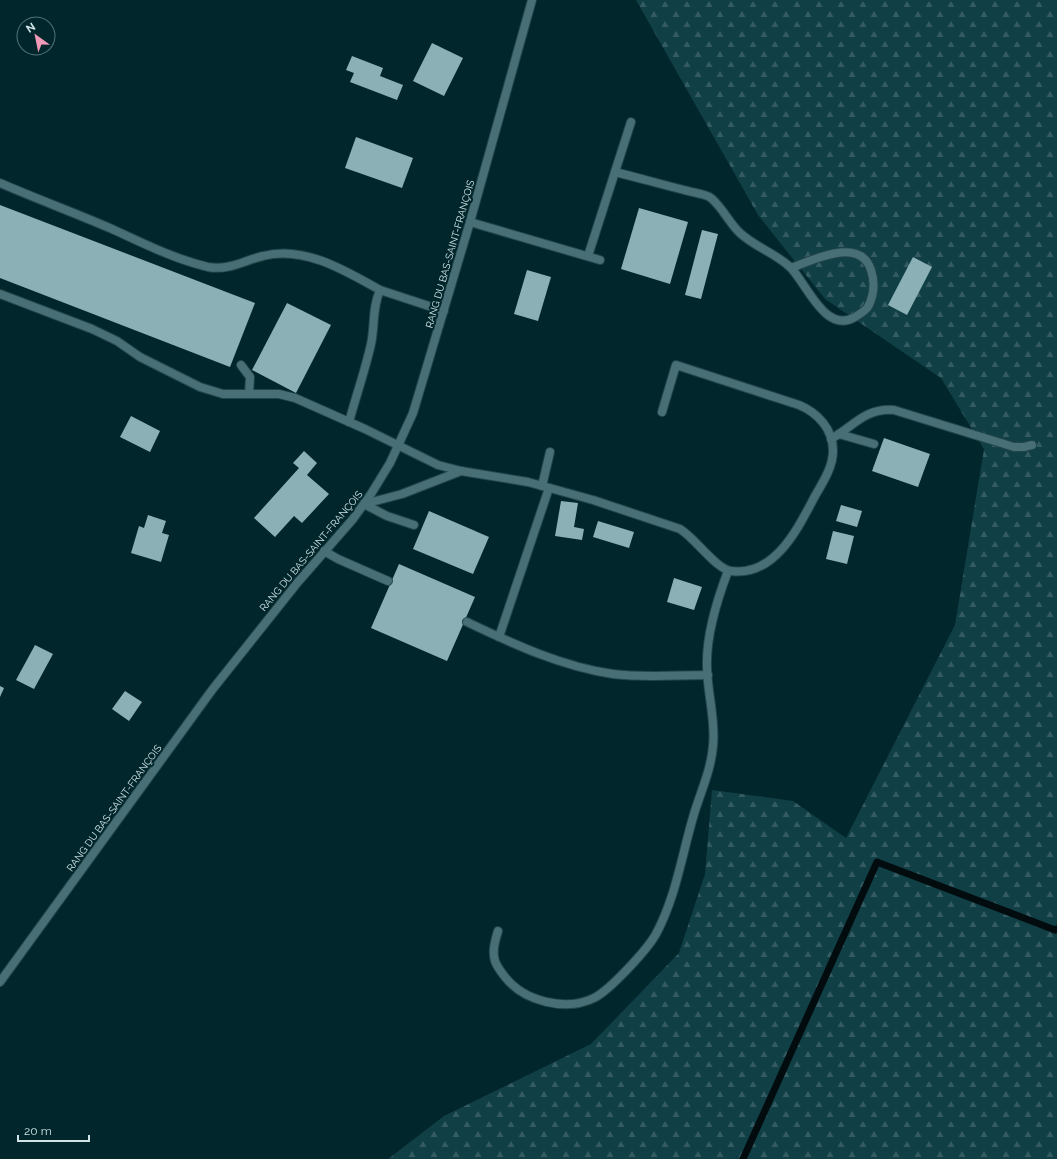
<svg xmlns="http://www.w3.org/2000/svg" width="1057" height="1159" font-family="Raleway,sans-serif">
	<defs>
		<pattern id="forest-firs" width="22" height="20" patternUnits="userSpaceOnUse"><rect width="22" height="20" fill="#113f46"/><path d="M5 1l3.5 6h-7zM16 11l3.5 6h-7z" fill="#335b61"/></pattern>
	</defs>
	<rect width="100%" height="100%" fill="#01272c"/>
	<path fill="url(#forest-firs)" d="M 636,0 L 1057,0 L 1057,1159 L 388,1159 L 444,1116 L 591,1044 L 679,953 L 705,874 L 712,790 L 793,801 L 846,838 L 955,625 L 984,449 L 941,378 L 825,299 L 758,215 Z"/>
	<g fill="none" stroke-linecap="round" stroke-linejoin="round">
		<path stroke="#020c0e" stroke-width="7" d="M 743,1159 L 877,862 L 1055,930 L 1057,929"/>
	</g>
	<g fill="#8bb1b7">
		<path d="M 432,43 L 463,58 L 444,96 L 413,81 Z"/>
		<path d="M 352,56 L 383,68 L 380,76 L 403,85 L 397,100 L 350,82 L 354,73 L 346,70 Z"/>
		<path d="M 356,137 L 413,158 L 402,188 L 345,168 Z"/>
		<path d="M 0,205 L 255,303 L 230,367 L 0,278 Z"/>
		<path d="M 639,208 L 688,222 L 670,284 L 621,269 Z"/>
		<path d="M 702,230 L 718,234 L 701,299 L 685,295 Z"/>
		<path d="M 913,257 L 932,267 L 907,315 L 888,305 Z"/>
		<path d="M 527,270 L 551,277 L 538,321 L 514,314 Z"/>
		<path d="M 287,303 L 331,325 L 296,393 L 252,370 Z"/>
		<path d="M 131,416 L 160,431 L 150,452 L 120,437 Z"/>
		<path d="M 884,438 L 930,454 L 918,487 L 872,471 Z"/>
		<path d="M 304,451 L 317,463 L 307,475 L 329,494 L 302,523 L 294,516 L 275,537 L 254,518 L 299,468 L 293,463 Z"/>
		<path d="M 561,501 L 578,503 L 574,527 L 584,529 L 582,540 L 555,536 Z"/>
		<path d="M 841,505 L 862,511 L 857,527 L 836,521 Z"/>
		<path d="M 429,511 L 489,537 L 473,574 L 413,549 Z"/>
		<path d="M 148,515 L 166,521 L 162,533 L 169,535 L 161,562 L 131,553 L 139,526 L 144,528 Z"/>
		<path d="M 598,521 L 634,532 L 629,548 L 593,537 Z"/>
		<path d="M 833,531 L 854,536 L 847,564 L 826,559 Z"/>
		<path d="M 399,564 L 475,597 L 447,661 L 371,628 Z"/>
		<path d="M 674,578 L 702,587 L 694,610 L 667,602 Z"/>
		<path d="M 35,645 L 53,654 L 34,689 L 16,680 Z"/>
		<path d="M 0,686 L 4,688 L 0,697 Z"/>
		<path d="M 125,691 L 142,702 L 129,721 L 112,709 Z"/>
	</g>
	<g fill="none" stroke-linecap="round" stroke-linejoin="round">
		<defs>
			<g id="service">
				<path d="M 615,172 C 639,178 664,185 688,191 C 695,193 706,194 711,198 C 723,208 729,223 740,233 C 755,247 775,253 790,267 C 806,282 825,335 855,317 C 860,314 867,310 869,305 C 874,294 875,282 871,270 C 860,236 813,260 791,268"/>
				<path d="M 0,183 C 37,199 75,213 112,229 C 143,243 174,259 208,267 C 228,271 245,260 263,256 C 304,245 346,271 380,290"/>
				<path d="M 470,222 L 600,260"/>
				<path d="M 588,256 L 631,122"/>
				<path d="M 0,294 L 92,329 L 117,341 L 140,357 L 200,387 L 223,394 L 279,394 L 295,398 L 365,429 L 438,465 L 461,471 L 528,482 L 593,500 L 680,529 C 695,538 716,569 731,571 C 775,577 798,528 815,496 C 823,482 833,467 833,451 C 833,429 818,413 799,405 L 676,365 L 662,412"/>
				<path d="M 241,365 L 250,377 L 249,394"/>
				<path d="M 349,422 C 356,396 365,371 371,344 C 375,326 372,308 380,290 L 444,311"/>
				<path d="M 839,434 L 874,444"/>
				<path d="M 831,439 C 855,425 865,408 894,410 L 1014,447 L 1024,447 L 1032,445"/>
				<path d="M 542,486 L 550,452"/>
				<path d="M 364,504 L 402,494 L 461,471"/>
				<path d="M 364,504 L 387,516 L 414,525"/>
				<path d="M 324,551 L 338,559 L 388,581"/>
				<path d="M 467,622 C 513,644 563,667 613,674 C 644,678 677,675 708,675"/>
				<path d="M 499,637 L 549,488"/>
				<path d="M 498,931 C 495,941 492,951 495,961 C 497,967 501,972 505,977 C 524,1001 565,1012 594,998 C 610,990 647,950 656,934 C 676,897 682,854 694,814 C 701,791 711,770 713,746 C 716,719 707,693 707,666 C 706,634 717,600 728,571"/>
			</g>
			<path id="tertiary" d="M 0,982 L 212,690 L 298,582 L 353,519 L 371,494 L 390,463 L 413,413 L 470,222 L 532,0"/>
		</defs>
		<use href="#service" stroke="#22454a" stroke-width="10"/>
		<use href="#tertiary" stroke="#22454a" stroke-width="10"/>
		<use href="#service" stroke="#486f75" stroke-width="8"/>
		<use href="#tertiary" stroke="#486f75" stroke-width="8"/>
	</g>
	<g text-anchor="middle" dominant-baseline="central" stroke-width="4" stroke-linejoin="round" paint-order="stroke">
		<g font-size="10" fill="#d0e4e7" stroke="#01272c">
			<text transform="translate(450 254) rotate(-74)">RANG DU BAS-SAINT-FRANÇOIS</text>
			<text transform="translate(311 551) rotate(-50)">RANG DU BAS-SAINT-FRANÇOIS</text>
			<text transform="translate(114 808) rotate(-54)">RANG DU BAS-SAINT-FRANÇOIS</text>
		</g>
	</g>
	<g transform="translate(36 36) rotate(327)"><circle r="19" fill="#01272c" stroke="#547377"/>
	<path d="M0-3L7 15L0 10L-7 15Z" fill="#f09ab7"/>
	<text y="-6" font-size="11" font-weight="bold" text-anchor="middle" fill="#d0e4e7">N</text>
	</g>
	<path d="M18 1135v6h71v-6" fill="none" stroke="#d0e4e7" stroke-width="2"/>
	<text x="24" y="1135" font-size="12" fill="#d0e4e7" stroke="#01272c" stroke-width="3" paint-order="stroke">20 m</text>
</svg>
